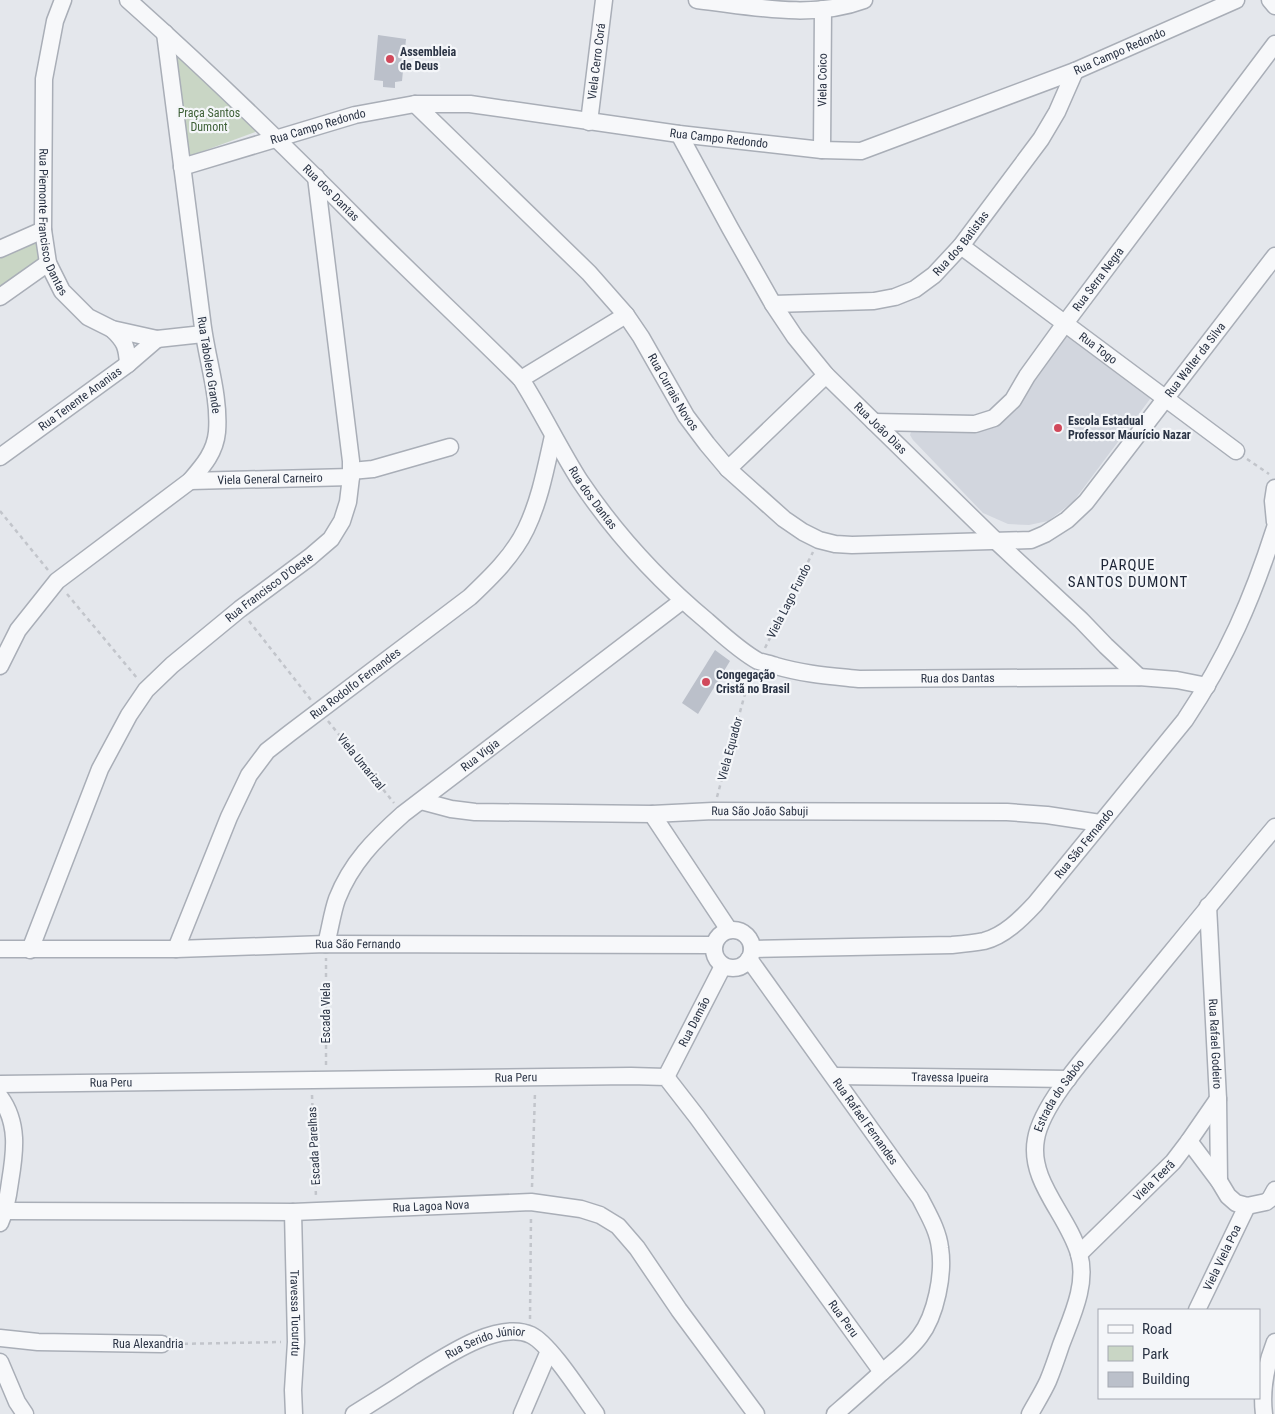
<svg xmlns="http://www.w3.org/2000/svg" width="1275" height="1414" font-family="'Roboto Condensed',sans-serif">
	<rect width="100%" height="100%" fill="#e4e7ec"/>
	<path fill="#d2d6de" d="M 1066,330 L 1153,395 L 1073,502 L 1048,521 L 1029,525 L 1008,524 L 983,513 L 913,440 L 910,435 L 912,429 L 986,429 L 1004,418 Z"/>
	<g fill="#c9d6c5">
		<path d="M 172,44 L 261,130 L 187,157 Z"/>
		<path d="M 38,236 L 42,260 L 0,288 L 0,256 Z"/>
	</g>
	<g fill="#bbc0ca">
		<path d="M 378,35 L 406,39 L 402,81 L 395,82 L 395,88 L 383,87 L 383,81 L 374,80 Z"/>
		<path d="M 715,650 L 730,661 L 698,714 L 682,703 Z"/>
	</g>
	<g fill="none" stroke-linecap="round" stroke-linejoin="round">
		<defs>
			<g id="minor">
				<path id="s1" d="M 63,0 L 55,21 L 44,79 L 43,230 L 48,263 L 62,291 L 88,317 L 112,329 L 157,339 L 203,334"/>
				<path id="s2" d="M 128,0 C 210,73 289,150 366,228 C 417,279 470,328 521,379 C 542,412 559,448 580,481 C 615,533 659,581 707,621 C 723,635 740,651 758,661 C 764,663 771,664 776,666 C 803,674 831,676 859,679 L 1139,677 L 1177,680 L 1207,686"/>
				<path d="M 697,0 C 751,6 811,20 864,0"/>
				<path d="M 1270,0 L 1275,6"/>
				<path id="s3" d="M 415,104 L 589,273 L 626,315 L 641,337 L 686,416 L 707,444 L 728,469 L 784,519 L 803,532 L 819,540 L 835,544 L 852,545 L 1031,540 L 1045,534 L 1067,520 L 1086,502 L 1275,256"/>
				<path id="s4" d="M 589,122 L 604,0"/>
				<path id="s5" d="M 679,134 L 730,228 L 773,304 L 795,337 L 826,375 L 997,542 L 1081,620 L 1106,646 L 1139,677"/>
				<path id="s6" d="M 822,150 L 823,9"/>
				<path id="s7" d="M 182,167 L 355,115 L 415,104 L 470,104 L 679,134 L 822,150 L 861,151 L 1075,71 L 1236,0"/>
				<path id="s8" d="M 961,246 L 1236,451"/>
				<path d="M 0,249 L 43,230"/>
				<path d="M 0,297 L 48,263"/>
				<path id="s9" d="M 773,304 L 874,301 L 895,297 L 915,289 L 934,275 L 961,246 L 1041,139 L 1057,112 L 1075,71"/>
				<path d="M 112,329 C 125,341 127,347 128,364"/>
				<path d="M 521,379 L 626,315"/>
				<path id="s10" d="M 874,422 L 975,424 L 994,418 L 1013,400 L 1027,376 L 1066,322 L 1275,44"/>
				<path id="s11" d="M 0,457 L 128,364 L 157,339"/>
				<path d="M 728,469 L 826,375"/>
				<path d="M 351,471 L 373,469 L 450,447"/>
				<path id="s12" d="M 190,481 L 351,477"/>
				<path d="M 1275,488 L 1273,501 L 1275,522"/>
				<path d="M 0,666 L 18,630 L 57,581 L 190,481 C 202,467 215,453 217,432 C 220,395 206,357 202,320 C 189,224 178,128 165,33"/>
				<path id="s13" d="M 421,801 L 451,809 L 475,812 L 652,814 L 713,811 L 1007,812 L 1047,815 L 1100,823"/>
				<path d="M 652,814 L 729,930"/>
				<path id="s14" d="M 1208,906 L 1218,1099 L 1219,1181"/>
				<circle cx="733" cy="949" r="19"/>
				<path id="s15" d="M 326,944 C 330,930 332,913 337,899 C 351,863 375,839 403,814 L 682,601"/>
				<path id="s16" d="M 0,949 L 176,949 L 326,944 L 714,945"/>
				<path id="s17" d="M 176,949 L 229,817 L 249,775 L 267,751 L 290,733 L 470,597 C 491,577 513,556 526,529 C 540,500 546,467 553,436"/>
				<path id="s18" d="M 752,949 L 952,945 C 963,944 974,943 984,941 C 1004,936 1021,919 1035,904 L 1185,720 C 1227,657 1252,600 1275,528"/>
				<path id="s19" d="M 30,950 L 100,769 L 129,715 L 146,690 L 172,665 L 240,609 L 310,557 L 331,539 L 342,521 L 348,502 L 351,477 L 351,461 L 316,177"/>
				<path id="s20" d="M 749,959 L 920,1198 C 928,1214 938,1230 940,1248 C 944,1274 936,1315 920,1336 C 909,1351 895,1361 881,1373 C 866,1387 851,1400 835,1414"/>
				<path id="s21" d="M 834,1076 L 1068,1079"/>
				<path id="s22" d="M 666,1077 L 723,966"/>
				<path id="s23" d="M 0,1084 L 631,1076 L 666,1077 L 697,1117 L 882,1372"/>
				<path d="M 0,1097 C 19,1123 15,1152 10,1182 C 8,1197 6,1210 0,1223"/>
				<path d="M 1189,1141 L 1219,1181 L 1228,1196 L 1236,1203 L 1247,1206 L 1266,1202 L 1270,1199 L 1275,1190"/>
				<path id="s24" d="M 6,1211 L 293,1212 L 531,1202 L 581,1209 L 600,1215 L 618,1226 L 637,1248 L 679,1310 L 756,1414"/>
				<path id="s25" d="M 293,1212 L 296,1342 L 293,1390 L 294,1414"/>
				<path id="s26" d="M 1079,1254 L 1173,1162 L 1189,1141 L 1218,1099"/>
				<path id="s27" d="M 1197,1310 L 1247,1206"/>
				<path d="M 0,1338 L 38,1342 L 162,1344"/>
				<path d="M 0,1362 L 17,1402 L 25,1414"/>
				<path id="s28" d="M 354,1414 C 373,1402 393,1390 412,1377 C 440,1360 497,1319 531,1335 C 550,1344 582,1395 596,1414"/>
				<path d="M 522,1414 L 549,1351"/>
				<path id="s29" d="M 1030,1414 C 1036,1403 1043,1392 1048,1381 C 1053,1369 1057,1357 1061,1345 C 1071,1318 1088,1284 1079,1254 C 1068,1215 1028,1181 1036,1139 C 1042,1102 1094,1047 1118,1017 C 1170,954 1222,890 1275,827"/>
				<path d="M 1264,1414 C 1261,1390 1266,1365 1275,1342"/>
			</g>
		</defs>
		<use href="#minor" stroke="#a9aeb7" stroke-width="19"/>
		<g stroke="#c2c5cb" stroke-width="2.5" stroke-dasharray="4 4" stroke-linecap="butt">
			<path d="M 1247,459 L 1269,474"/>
			<path d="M 0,511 L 48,570"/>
			<path d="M 67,594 L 137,678"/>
			<path d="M 249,621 L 311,700"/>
			<path d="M 765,648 L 813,552"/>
			<path d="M 328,721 L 394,803"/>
			<path d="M 717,797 L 750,675"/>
			<path d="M 326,1065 L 326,958"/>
			<path d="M 312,1095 L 316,1197"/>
			<path d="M 532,1187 L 535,1092"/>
			<path d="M 530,1319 L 531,1217"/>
			<path d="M 176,1344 L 281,1342"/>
		</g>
		<use href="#minor" stroke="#f7f8fa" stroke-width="16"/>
	</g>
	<g fill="#d1495b" stroke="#f4f6f9" stroke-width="2">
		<circle cx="390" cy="59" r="5"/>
		<circle cx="1058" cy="428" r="5"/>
		<circle cx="706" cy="682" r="5"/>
	</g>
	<g text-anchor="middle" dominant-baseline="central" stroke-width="4.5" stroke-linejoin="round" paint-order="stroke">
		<g font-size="12" fill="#2b3445" stroke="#f4f6f9">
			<text stroke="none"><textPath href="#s7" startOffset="968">Rua Campo Redondo</textPath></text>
			<text stroke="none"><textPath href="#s4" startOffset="61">Viela Cerro Corá</textPath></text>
			<text stroke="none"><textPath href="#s6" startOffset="70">Viela Coico</textPath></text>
			<text stroke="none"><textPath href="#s7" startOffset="142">Rua Campo Redondo</textPath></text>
			<text stroke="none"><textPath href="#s7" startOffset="548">Rua Campo Redondo</textPath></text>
			<text stroke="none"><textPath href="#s2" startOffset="280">Rua dos Dantas</textPath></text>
			<text stroke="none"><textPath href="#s1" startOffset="226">Rua Piemonte Francisco Dantas</textPath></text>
			<text stroke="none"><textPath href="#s9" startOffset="209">Rua dos Batistas</textPath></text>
			<text stroke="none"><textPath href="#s10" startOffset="295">Rua Serra Negra</textPath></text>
			<text stroke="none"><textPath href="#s8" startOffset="171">Rua Togo</textPath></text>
			<text stroke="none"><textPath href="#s3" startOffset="1059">Rua Walter da Silva</textPath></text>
			<text transform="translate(209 365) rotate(81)">Rua Tabolero Grande</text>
			<text stroke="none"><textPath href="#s3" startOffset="389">Rua Currais Novos</textPath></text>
			<text stroke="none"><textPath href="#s11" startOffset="99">Rua Tenente Ananias</textPath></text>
			<text stroke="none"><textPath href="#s5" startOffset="359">Rua João Dias</textPath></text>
			<text stroke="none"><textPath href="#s12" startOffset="80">Viela General Carneiro</textPath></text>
			<text stroke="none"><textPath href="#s2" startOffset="685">Rua dos Dantas</textPath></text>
			<text stroke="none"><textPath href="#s19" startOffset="446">Rua Francisco D'Oeste</textPath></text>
			<text transform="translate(789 601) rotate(-63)">Viela Lago Fundo</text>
			<text stroke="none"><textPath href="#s2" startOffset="1120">Rua dos Dantas</textPath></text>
			<text stroke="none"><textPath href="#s17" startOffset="330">Rua Rodolfo Fernandes</textPath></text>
			<text transform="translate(730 749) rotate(-75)">Viela Equador</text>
			<text stroke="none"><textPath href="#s15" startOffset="252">Rua Vigia</textPath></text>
			<text transform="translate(361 762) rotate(51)">Viela Umarizal</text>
			<text stroke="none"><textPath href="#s13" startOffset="340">Rua São João Sabuji</textPath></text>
			<text stroke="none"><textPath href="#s18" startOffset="374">Rua São Fernando</textPath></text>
			<text stroke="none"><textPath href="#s16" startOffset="358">Rua São Fernando</textPath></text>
			<text transform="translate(326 1013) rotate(-90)">Escada Viela</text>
			<text stroke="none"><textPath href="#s22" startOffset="62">Rua Damão</textPath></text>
			<text stroke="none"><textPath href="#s14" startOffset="138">Rua Rafael Godeiro</textPath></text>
			<text stroke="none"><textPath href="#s23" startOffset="516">Rua Peru</textPath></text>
			<text stroke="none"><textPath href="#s21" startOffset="116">Travessa Ipueira</textPath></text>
			<text stroke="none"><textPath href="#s23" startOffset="111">Rua Peru</textPath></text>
			<text stroke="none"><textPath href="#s29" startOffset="345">Estrada do Sabôo</textPath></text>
			<text stroke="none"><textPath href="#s20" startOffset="200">Rua Rafael Fernandes</textPath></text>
			<text transform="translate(314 1146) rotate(-93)">Escada Parelhas</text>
			<text stroke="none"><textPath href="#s26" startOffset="105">Viela Teerã</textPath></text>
			<text stroke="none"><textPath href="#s24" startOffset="425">Rua Lagoa Nova</textPath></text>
			<text stroke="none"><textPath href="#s27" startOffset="58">Viela Viela Poa</textPath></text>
			<text stroke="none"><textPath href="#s25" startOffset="101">Travessa Tucurutu</textPath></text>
			<text stroke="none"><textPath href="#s23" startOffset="966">Rua Peru</textPath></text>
			<text x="148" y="1344">Rua Alexandria</text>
			<text stroke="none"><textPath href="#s28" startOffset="151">Rua Serido Júnior</textPath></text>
		</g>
		<g font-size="12" font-weight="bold" fill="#2b3445" stroke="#f4f6f9" text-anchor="start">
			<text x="400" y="52">Assembleia<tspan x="400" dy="14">de Deus</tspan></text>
			<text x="1068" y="421">Escola Estadual<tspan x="1068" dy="14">Professor Maurício Nazar</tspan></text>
			<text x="716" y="675">Congegação<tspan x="716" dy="14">Cristã no Brasil</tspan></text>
		</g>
		<g font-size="12" fill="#3f6138" stroke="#f4f6f9">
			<text x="209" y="113">Praça Santos<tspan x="209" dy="14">Dumont</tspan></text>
		</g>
		<g font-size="15" letter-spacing="1" fill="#1d2536" stroke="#f4f6f9">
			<text x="1128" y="565">PARQUE<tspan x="1128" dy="17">SANTOS DUMONT</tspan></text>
		</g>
	</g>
	<rect x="1098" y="1309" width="162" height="90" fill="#f4f6f9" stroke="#a4a8b1"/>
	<rect x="1108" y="1325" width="25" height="8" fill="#f7f8fa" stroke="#a4a8b1"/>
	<text x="1142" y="1334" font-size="15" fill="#2b3445">Road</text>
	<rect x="1108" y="1346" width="25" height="15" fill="#c9d6c5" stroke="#a4a8b1"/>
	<text x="1142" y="1359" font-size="15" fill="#2b3445">Park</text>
	<rect x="1108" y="1372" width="25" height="15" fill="#bbc0ca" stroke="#a4a8b1"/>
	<text x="1142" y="1384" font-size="15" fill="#2b3445">Building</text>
</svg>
